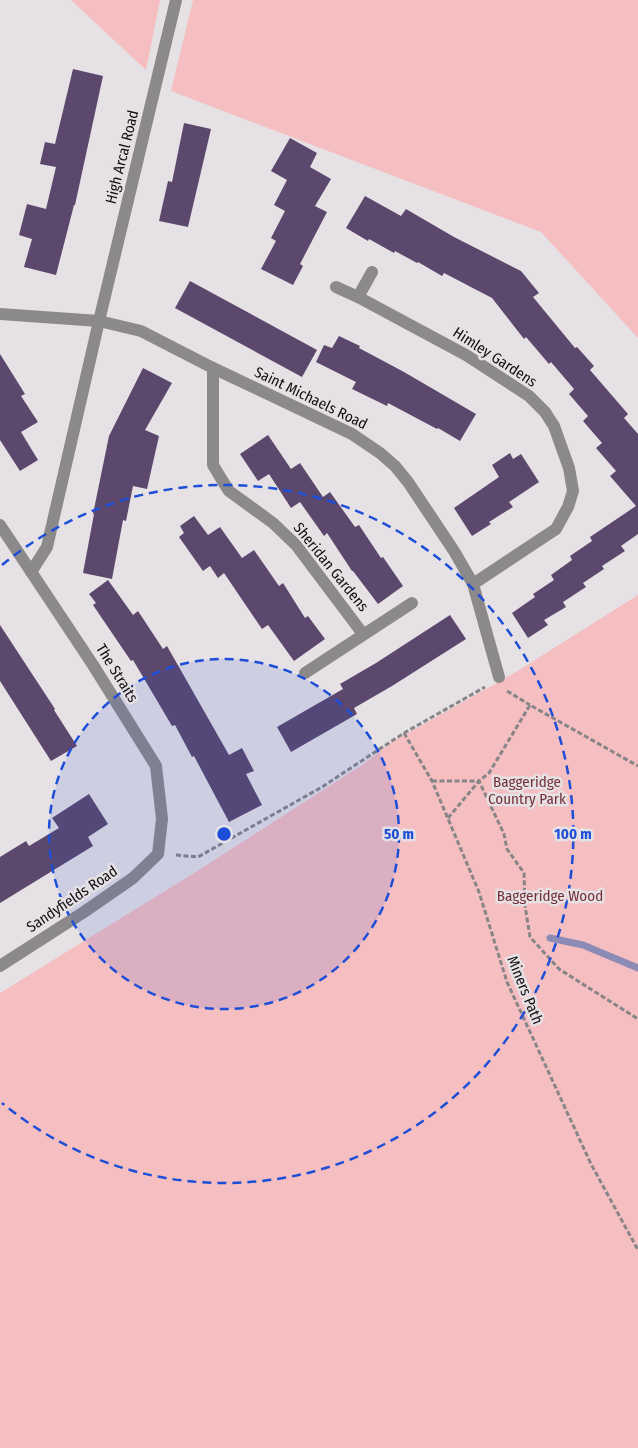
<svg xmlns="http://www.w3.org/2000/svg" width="638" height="1448" font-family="'Fira Sans Condensed',sans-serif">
	<rect width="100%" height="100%" fill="#e6e1e5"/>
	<g fill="#f5bec0">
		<path d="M 71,0 L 160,0 L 146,70 Z"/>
		<path d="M 193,0 L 638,0 L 638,338 L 541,232 L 171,91 Z"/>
		<path d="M 638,595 L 638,1448 L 0,1448 L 0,993 L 194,873 L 362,765 L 392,742 L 516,672 Z"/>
	</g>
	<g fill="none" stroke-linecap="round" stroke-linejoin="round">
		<path stroke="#8c8bb6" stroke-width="7" d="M 550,938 L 583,945 L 638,968"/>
	</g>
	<g fill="#5c486d">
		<path d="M 73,69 L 103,76 L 75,205 L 74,205 L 56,275 L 24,267 L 32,239 L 19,235 L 27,204 L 46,209 L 56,167 L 40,164 L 45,142 L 55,144 Z"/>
		<path d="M 184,123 L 211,129 L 188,227 L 159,221 L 168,181 L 172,182 Z"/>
		<path d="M 290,138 L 317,153 L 310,167 L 331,179 L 315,206 L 327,212 L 300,264 L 303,266 L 293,285 L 261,269 L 276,241 L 271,238 L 285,211 L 274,205 L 287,180 L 271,171 Z"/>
		<path d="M 365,196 L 401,216 L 406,209 L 454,237 L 521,271 L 539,293 L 533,297 L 575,348 L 577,347 L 594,366 L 590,370 L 628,414 L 624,418 L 638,434 L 638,534 L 621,546 L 625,551 L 602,566 L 604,569 L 583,583 L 586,587 L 563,602 L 566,607 L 544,620 L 548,625 L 528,638 L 512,613 L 535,597 L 533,594 L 554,580 L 551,575 L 572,560 L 570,556 L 592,541 L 590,537 L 636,506 L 610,476 L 616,471 L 596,448 L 602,443 L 583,421 L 588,416 L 569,394 L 574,389 L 551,362 L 549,364 L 526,337 L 524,339 L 492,298 L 444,273 L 442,276 L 418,262 L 417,263 L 395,251 L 394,253 L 369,239 L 368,241 L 346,228 Z"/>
		<path d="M 190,281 L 317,350 L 302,377 L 175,308 Z"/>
		<path d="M 339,336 L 360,346 L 359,348 L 404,372 L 476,414 L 460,441 L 438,428 L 437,429 L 388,403 L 387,406 L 352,389 L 356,382 L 316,362 L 324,345 L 332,348 Z"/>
		<path d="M 0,354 L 25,394 L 21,396 L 38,422 L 21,432 L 38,460 L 20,471 L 0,440 Z"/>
		<path d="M 143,368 L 172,383 L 145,430 L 159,436 L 147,489 L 133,486 L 126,521 L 123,520 L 112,579 L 83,573 L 94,514 L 93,514 L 109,436 Z"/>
		<path d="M 268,435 L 291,469 L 300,463 L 323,497 L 330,492 L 355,527 L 359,525 L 381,558 L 383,557 L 403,586 L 378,604 L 353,571 L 352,571 L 327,533 L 324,536 L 300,502 L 291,508 L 269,474 L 258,481 L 240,454 Z"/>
		<path d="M 510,453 L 513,459 L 521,454 L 539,482 L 509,502 L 513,507 L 489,522 L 491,524 L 472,536 L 454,508 L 499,477 L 492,465 Z"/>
		<path d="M 194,516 L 208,535 L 220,527 L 242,558 L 254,550 L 279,586 L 283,583 L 305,618 L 308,616 L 325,639 L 294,661 L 268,625 L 262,629 L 224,573 L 218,578 L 210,566 L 203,571 L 179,537 L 184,533 L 180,526 Z"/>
		<path d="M 108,580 L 133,615 L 138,611 L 163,649 L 167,646 L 229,755 L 242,748 L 254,771 L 246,774 L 262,805 L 229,822 L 194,756 L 192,757 L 175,725 L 172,726 L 133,660 L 131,661 L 93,605 L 96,603 L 89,594 Z"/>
		<path d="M 450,615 L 466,639 L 392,686 L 354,708 L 357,714 L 291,752 L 277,727 L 343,689 L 340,684 L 376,663 Z"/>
		<path d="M 0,625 L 55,709 L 54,710 L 77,746 L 51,761 L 0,681 Z"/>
		<path d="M 89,794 L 108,824 L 88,837 L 93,846 L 0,903 L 0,857 L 26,841 L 29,846 L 59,828 L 52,818 Z"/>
	</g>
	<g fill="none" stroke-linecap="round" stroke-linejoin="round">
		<g stroke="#888588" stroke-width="3" stroke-dasharray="5 2.5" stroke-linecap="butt">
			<path d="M 507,691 L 530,705"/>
			<path d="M 404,733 L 432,781 L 479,892 L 507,982 L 591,1164 L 638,1250"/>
			<path d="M 432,781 L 479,781 L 504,834 L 507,849 L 524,873 L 525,906 L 530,937 L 559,969 L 638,1019"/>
			<path d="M 448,818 L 479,781 L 489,773 L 530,705 L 638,766"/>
			<path d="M 176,855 L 198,857 L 322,787 L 404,733 L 485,687"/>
		</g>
		<g stroke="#8c898a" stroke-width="12">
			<path d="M 336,287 L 358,297 L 466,355 L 529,396 L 545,412 L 554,426 L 569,468 L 573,491 L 568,507 L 556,529 L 473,584"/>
			<path d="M 358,297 L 372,272"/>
			<path d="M 0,314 L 99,321 L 141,331 L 213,368 L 352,434 L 380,453 L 395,466 L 408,482 L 454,551 L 473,584 L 499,677"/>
			<path d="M 213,368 L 213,465 L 222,480 L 229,491 L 273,523 L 296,545 L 363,634"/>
			<path d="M 0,525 L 93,665 L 156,766 L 162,819 L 158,854 L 133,878 L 84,912 L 0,966"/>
			<path d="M 31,572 L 47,547 L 99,321 L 176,0"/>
			<path d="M 305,673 L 412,603"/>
		</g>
	</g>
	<circle cx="224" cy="834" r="175" fill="#1d4ed8" fill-opacity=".12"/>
	<g fill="none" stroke="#1d4ed8" stroke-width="2.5" stroke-dasharray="9 6">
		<circle cx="224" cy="834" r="175"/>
		<path d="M2 565A349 349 0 1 1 2 1103"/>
	</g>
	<g text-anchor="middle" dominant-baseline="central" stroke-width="5" stroke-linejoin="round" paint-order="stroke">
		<g font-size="15" fill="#100e10" stroke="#e6e1e5">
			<text transform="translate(122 157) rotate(-76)">High Arcal Road</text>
			<text transform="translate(495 357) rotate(33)">Himley Gardens</text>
			<text transform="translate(311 398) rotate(26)">Saint Michaels Road</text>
			<text transform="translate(331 567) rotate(51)">Sheridan Gardens</text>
			<text transform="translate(117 673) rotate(58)">The Straits</text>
			<text transform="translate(72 899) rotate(-34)">Sandyfields Road</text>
			<text transform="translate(525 990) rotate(68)">Miners Path</text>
		</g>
		<g font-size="15" fill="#733037" stroke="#e6e1e5">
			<text x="527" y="782">Baggeridge<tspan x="527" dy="17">Country Park</tspan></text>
			<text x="550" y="896">Baggeridge Wood</text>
		</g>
	</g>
	<circle cx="224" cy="834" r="8" fill="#1d4ed8" stroke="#e6e1e5" stroke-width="2.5"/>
	<g font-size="15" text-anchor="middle" font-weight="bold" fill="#1d4ed8" stroke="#e6e1e5" stroke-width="5" stroke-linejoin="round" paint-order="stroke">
		<text x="399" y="839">50 m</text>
		<text x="573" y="839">100 m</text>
	</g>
</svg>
